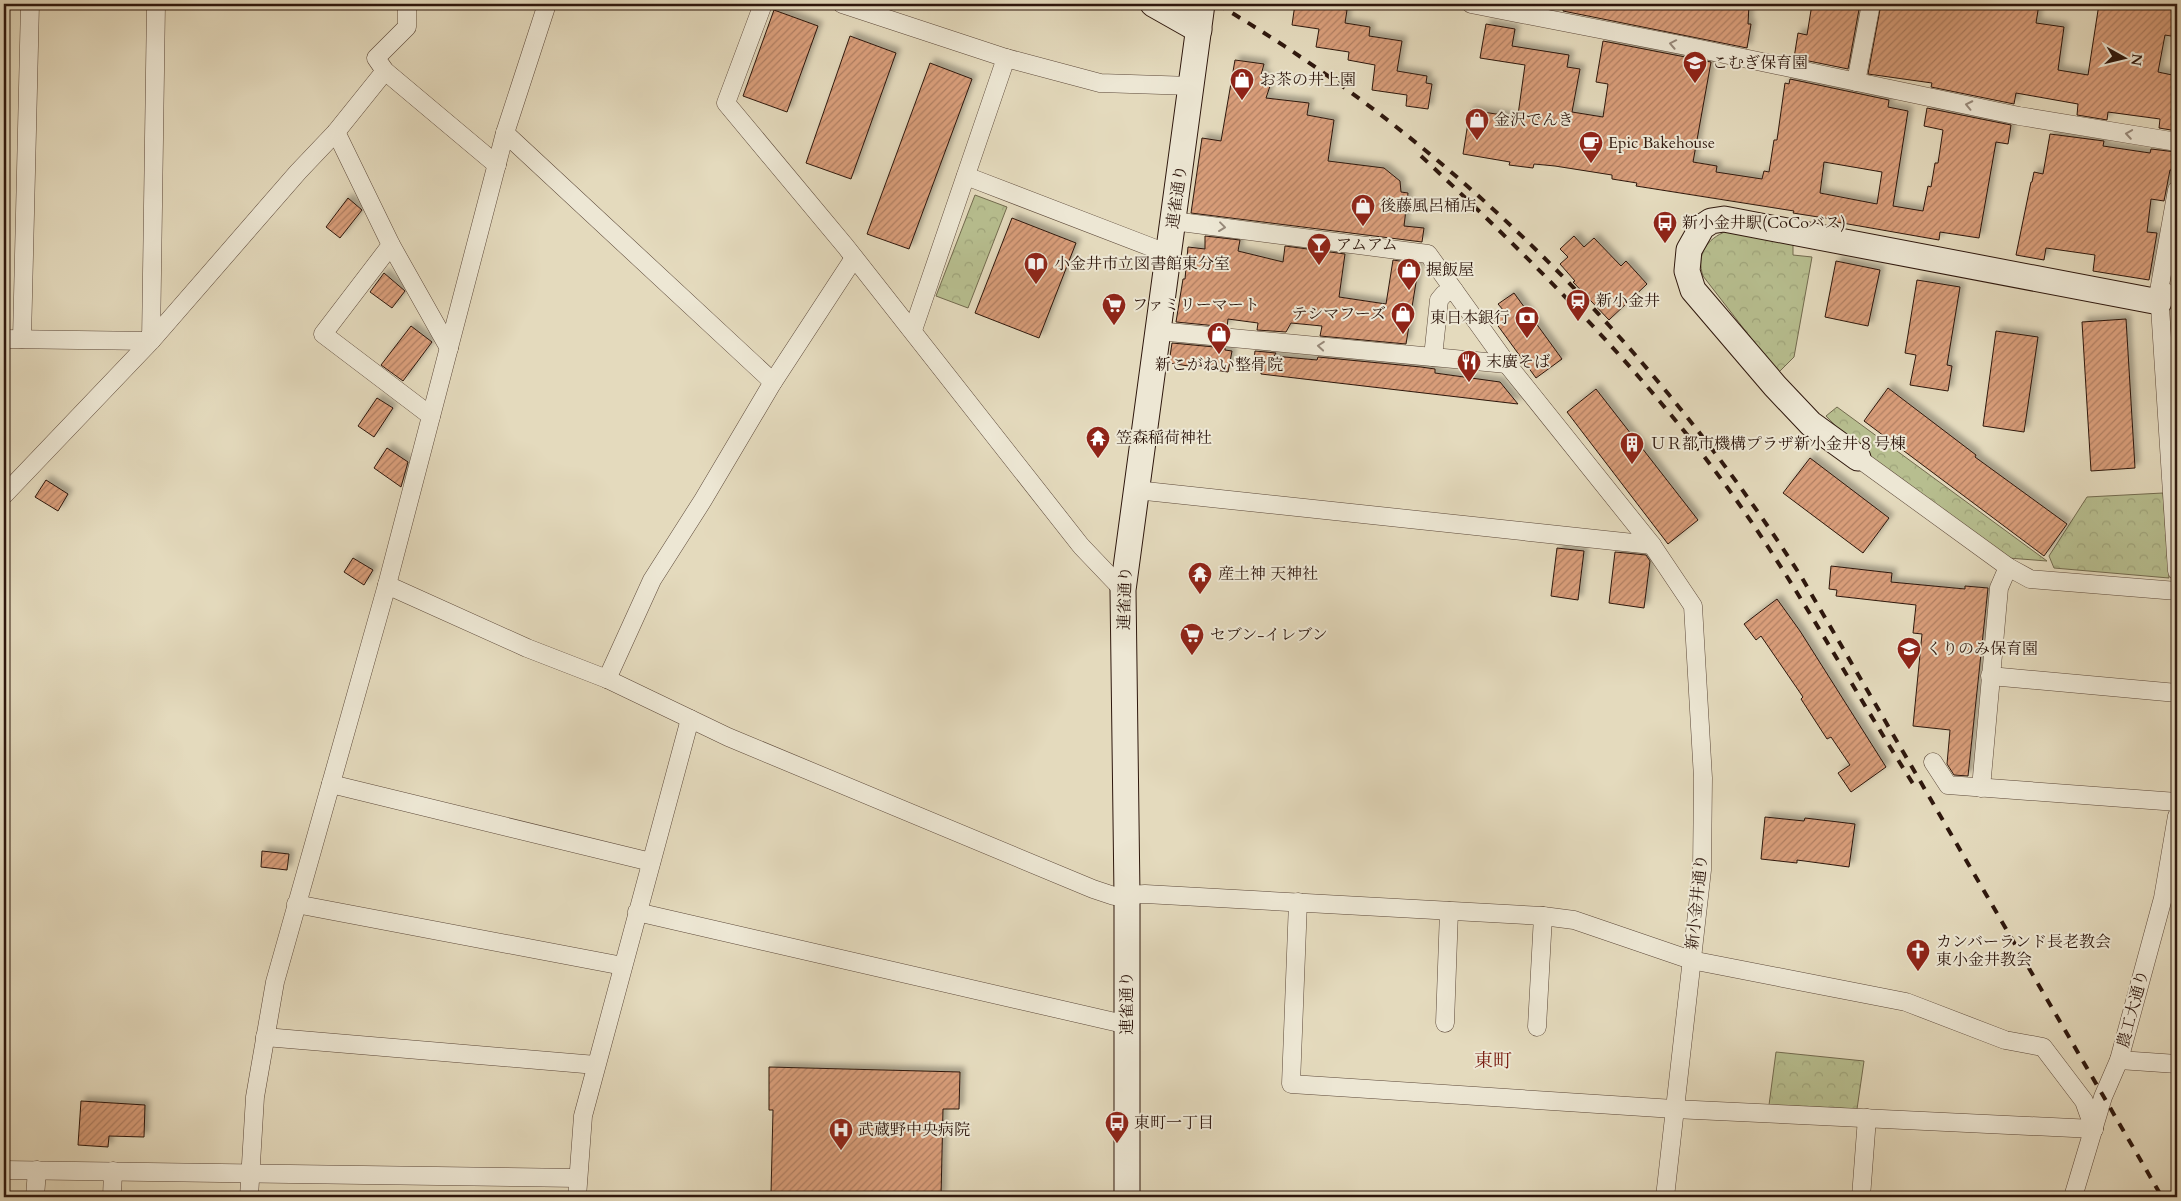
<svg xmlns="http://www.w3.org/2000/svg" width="2181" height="1201" font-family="Cardo,'Noto Serif JP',serif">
	<defs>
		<pattern id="forest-crowns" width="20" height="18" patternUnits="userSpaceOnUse" patternTransform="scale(1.25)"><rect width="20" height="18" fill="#b7be8f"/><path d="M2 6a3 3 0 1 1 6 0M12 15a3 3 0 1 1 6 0" fill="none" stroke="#9ea37a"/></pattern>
		<pattern id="building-hatch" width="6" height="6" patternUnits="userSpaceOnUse" patternTransform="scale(1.25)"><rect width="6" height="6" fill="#d89d79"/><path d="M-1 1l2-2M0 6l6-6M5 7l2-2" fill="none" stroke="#b07f62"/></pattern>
		<filter id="shadow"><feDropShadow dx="4.5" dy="-4.5" stdDeviation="2.5" flood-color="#0004"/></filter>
	</defs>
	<rect width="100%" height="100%" fill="#e4dabd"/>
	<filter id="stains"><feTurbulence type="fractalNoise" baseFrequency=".004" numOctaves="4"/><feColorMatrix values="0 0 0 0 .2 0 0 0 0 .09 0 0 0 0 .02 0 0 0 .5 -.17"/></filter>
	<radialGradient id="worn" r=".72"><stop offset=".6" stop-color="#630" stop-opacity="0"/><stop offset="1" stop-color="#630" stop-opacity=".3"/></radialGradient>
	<g fill="url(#forest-crowns)" stroke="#726a4e">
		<path d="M 975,195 L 1007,207 L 968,308 L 936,296 Z"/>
		<path d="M 1727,231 L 1793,242 L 1793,255 L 1812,257 L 1794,357 L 1778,373 L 1703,276 C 1696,255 1706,239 1727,231 Z"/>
		<path d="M 1837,407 L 2047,561 L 2008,558 L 1862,453 L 1826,416 Z"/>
		<path d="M 2163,493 L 2169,578 L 2054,568 L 2049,556 L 2087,497 Z"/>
		<path d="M 1776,1052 L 1864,1061 L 1857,1109 L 1769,1105 Z"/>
	</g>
	<g fill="url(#building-hatch)" stroke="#2e170d" fill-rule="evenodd" filter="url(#shadow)">
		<path d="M 1295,4 L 1318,4 L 1318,6 L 1347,10 L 1345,23 L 1370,27 L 1369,36 L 1402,41 L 1397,71 L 1427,76 L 1426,83 L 1432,84 L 1428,109 L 1406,106 L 1407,95 L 1372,90 L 1375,65 L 1348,60 L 1349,52 L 1316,47 L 1319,29 L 1292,25 Z"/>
		<path d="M 1564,4 L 1749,4 L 1748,24 L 1751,24 L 1747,48 L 1563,11 Z"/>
		<path d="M 1812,4 L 1860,4 L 1848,69 L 1794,58 L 1798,33 L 1807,35 Z"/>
		<path d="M 1881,4 L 1896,4 L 1920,8 L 1920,4 L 2039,4 L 2036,23 L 2064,27 L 2058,70 L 2088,75 L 2099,4 L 2156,4 L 2177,7 L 2177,37 L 2165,35 L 2158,72 L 2177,76 L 2177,131 L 2159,128 L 2160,119 L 2108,112 L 2107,120 L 2077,115 L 2078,104 L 2016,93 L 2014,104 L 1931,87 L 1932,83 L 1868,74 Z"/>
		<path d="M 774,10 L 818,26 L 787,112 L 743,96 Z"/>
		<path d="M 1486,24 L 1515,29 L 1512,46 L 1569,55 L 1567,67 L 1580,69 L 1572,112 L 1603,117 L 1608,84 L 1596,82 L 1603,41 L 1711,62 L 1693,162 L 1717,166 L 1716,172 L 1762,179 L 1764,171 L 1769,172 L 1774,140 L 1777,140 L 1785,83 L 1789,84 L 1790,79 L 1889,100 L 1888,107 L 1908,111 L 1893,206 L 1923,211 L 1928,186 L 1931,187 L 1935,163 L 1938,163 L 1943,130 L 1924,126 L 1927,108 L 2011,125 L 2008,144 L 1996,142 L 1979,238 L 1940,232 L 1939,240 L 1831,221 L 1831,219 L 1793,213 L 1794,211 L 1636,186 L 1637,183 L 1612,179 L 1612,175 L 1555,166 L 1534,164 L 1533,168 L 1509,165 L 1510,162 L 1463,154 L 1470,110 L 1509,116 L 1517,122 L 1525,65 L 1480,58 ZM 1824,162 L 1882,172 L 1877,204 L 1820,193 Z"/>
		<path d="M 850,36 L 896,53 L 851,179 L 806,163 Z"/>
		<path d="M 1235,60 L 1264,64 L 1261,75 L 1267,75 L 1264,84 L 1270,86 L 1266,98 L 1309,103 L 1307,115 L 1334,120 L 1328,161 L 1384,168 L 1400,181 L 1401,192 L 1408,193 L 1404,226 L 1424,228 L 1422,242 L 1191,213 L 1202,138 L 1221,141 Z"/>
		<path d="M 930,63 L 972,79 L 909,249 L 867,234 Z"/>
		<path d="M 2050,134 L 2104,141 L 2103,146 L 2150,153 L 2151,149 L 2176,152 L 2173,170 L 2170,170 L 2164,201 L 2151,199 L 2147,232 L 2157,233 L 2149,280 L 2093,271 L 2095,255 L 2046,248 L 2044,260 L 2016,255 L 2031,182 L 2032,182 L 2034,172 L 2043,174 Z"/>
		<path d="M 348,198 L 362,210 L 340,238 L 326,227 Z"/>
		<path d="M 1012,218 L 1076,243 L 1039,338 L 975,313 Z"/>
		<path d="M 1205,236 L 1240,240 L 1238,251 L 1283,262 L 1285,246 L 1345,254 L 1339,297 L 1386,304 L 1393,260 L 1419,264 L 1406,344 L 1320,336 L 1322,326 L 1291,323 L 1286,332 L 1257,330 L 1258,323 L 1228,319 L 1227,327 L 1176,322 L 1183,279 L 1185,279 L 1188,247 L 1205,249 Z"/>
		<path d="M 1574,236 L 1584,247 L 1594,238 L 1621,266 L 1626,261 L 1647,284 L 1609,320 L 1573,282 L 1575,281 L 1560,264 L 1568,257 L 1560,249 Z"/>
		<path d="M 1836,261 L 1880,270 L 1868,326 L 1825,317 Z"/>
		<path d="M 384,273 L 405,291 L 392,308 L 370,292 Z"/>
		<path d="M 1917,280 L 1960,287 L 1947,365 L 1952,366 L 1948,391 L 1910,385 L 1916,355 L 1905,353 Z"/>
		<path d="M 1514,293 L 1562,359 L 1536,378 L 1493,319 L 1504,311 L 1498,304 Z"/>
		<path d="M 2126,319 L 2135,468 L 2091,471 L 2082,322 Z"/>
		<path d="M 411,326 L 432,342 L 403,381 L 381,365 Z"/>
		<path d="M 1996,331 L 2038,337 L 2024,432 L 1983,426 Z"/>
		<path d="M 1172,343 L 1225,348 L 1225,350 L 1232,351 L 1228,372 L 1169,363 Z"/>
		<path d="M 1255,351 L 1276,353 L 1274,356 L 1317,360 L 1318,357 L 1421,367 L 1435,369 L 1435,373 L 1500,382 L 1518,404 L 1261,374 L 1261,370 L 1253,368 Z"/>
		<path d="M 1888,388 L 1976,455 L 1975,457 L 2067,524 L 2044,556 L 1864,421 Z"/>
		<path d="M 1596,389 L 1698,520 L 1668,544 L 1567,412 Z"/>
		<path d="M 377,398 L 393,408 L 374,437 L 358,426 Z"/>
		<path d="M 387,448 L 408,462 L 401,487 L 374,468 Z"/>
		<path d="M 1810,458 L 1889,518 L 1863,553 L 1783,493 Z"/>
		<path d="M 46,480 L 68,494 L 58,511 L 35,497 Z"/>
		<path d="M 1557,548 L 1584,551 L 1578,600 L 1551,596 Z"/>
		<path d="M 1615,552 L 1646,555 L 1650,561 L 1644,608 L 1609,603 Z"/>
		<path d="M 353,558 L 373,570 L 364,585 L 344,572 Z"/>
		<path d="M 1831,566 L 1892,573 L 1891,582 L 1965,589 L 1965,586 L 1988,588 L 1968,776 L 1954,775 L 1947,764 L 1950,730 L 1913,726 L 1922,634 L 1913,633 L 1916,605 L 1836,596 L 1837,590 L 1829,589 Z"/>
		<path d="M 1777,599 L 1800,631 L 1886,767 L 1851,792 L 1838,773 L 1850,765 L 1831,737 L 1827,739 L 1801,699 L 1803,697 L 1761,636 L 1756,640 L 1744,624 Z"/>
		<path d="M 1765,817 L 1804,821 L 1805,818 L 1855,824 L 1849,867 L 1797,860 L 1797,863 L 1761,859 Z"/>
		<path d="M 262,851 L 289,854 L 287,870 L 261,867 Z"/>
		<path d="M 769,1067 L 960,1072 L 959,1109 L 943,1109 L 941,1197 L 771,1194 L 773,1110 L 769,1110 Z"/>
		<path d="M 81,1101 L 145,1105 L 144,1137 L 109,1136 L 108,1147 L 78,1145 Z"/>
	</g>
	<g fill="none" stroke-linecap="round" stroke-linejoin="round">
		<defs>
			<g id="street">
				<path d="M 407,4 L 407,27 L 376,58 L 385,71 L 497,165"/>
				<path d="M 763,4 L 726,103 L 846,247 L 1081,546 L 1123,590"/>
				<path d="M 842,4 L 1006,58 L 1100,83 L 1192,86"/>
				<path d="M 1471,4 L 1681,45 L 2019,116 L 2177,142"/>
				<path d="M 1856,82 L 1871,4"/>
				<path d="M 336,132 L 391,245 L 449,348"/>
				<path d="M 505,133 L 773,382"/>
				<path d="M 966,176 L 1169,254"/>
				<path d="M 2177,190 L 2159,291 L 2177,571"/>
				<path d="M 1173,221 L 1428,254 L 1507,364 L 1652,545 L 1693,606 L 1703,778 L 1702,870 L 1665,1197"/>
				<path d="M 391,245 L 323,334 L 431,416"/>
				<path d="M 2159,291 L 2177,295"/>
				<path d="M 913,330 L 1006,58"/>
				<path d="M 1158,331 L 1507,364"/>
				<path d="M 4,339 L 151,341 L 156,4"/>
				<path d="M 22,339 L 30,4"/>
				<path d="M 1433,357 L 1439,300 L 1444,294 L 1454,290"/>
				<path d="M 1858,458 L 2008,567 L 2030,579 L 2177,591"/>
				<path d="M 1136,490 L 1652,545"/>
				<path d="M 4,495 L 151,341 L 298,172 L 336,132 L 385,71"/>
				<path d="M 387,585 L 527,648 L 607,679 L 728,737 L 1093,889 L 1114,896 L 1145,894 L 1543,916 L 1574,920 L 1691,960 L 1906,1002 L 2005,1040 L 2043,1047 L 2084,1101 L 2094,1129"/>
				<path d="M 1990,676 L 2177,693"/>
				<path d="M 607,679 L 652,580 L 703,500 L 773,382 L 854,258"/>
				<path d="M 1933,762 L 1948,785 L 2177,802"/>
				<path d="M 331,784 L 651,862"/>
				<path d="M 1981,788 L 1999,588 L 2008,567"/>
				<path d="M 1298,902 L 1291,1084 L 1674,1109 L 2094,1129"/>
				<path d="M 296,904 L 623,966"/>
				<path d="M 637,912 L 1128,1025"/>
				<path d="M 1445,1023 L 1449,911"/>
				<path d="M 1537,1027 L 1543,916"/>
				<path d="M 265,1037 L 596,1065"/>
				<path d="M 2119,1060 L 2177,1064"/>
				<path d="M 4,1170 L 578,1178"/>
				<path d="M 35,1197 L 37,1170"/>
				<path d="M 112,1197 L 113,1171"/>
				<path d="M 249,1197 L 255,1097 L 275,982 L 387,585 L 505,133 L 547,4"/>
				<path d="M 577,1197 L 583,1116 L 690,719"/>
				<path d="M 1861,1197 L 1867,1118"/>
				<path d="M 2073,1197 L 2103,1097 L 2119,1060 L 2163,898 L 2177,816"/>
			</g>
			<g id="secondary">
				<path d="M 1153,4 L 1199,30"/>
				<path d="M 1858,458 L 1811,424 L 1775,386 L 1693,290 L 1687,271 L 1689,250 L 1702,227 L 1711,221 L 1724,219 L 2159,302"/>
				<path d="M 1127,1197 L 1127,895 L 1123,590 L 1202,4"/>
			</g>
		</defs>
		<use href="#street" stroke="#5c4839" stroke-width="19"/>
		<use href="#secondary" stroke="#2e170d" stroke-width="27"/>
		<use href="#street" stroke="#ede7d4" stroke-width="18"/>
		<use href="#secondary" stroke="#ede7d4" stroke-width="25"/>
		<g stroke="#2e170d" stroke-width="4" stroke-dasharray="9 9" stroke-linecap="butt">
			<path d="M 1217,4 C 1454,144 1654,346 1802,578 L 2162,1197"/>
			<path d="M 1421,156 C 1531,259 1638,365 1727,487 C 1797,584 1853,690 1917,790"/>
		</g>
	</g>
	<defs><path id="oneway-chevron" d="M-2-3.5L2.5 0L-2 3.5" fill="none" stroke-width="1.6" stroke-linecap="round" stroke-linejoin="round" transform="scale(1.25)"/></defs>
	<g stroke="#97897a">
		<use href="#oneway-chevron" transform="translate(1673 44) rotate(-169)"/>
		<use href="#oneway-chevron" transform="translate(1969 105) rotate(-168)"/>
		<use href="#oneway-chevron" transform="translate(2129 134) rotate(-171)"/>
		<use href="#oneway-chevron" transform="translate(1222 227) rotate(7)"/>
		<use href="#oneway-chevron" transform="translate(1321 346) rotate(-175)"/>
	</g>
	<defs>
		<symbol id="school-pin" viewBox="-11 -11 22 30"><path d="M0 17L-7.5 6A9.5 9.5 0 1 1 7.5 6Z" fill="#8f2418" stroke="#ede7d4"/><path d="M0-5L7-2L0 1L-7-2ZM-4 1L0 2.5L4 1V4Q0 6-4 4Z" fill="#fff"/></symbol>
		<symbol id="shop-pin" viewBox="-11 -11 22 30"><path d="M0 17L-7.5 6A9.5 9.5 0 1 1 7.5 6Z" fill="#8f2418" stroke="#ede7d4"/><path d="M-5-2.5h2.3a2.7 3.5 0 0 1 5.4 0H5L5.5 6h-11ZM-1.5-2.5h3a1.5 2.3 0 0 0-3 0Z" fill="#fff"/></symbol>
		<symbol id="cafe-pin" viewBox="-11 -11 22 30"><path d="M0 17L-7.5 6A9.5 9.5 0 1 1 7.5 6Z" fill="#8f2418" stroke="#ede7d4"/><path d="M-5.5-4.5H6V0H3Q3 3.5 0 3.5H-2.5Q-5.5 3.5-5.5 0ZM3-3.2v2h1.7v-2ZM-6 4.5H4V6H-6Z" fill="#fff"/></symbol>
		<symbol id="bus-pin" viewBox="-11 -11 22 30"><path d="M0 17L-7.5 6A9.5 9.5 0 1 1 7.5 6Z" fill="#8f2418" stroke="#ede7d4"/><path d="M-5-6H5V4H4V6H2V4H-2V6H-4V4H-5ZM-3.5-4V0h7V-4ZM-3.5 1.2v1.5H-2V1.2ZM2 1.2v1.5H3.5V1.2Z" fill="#fff"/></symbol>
		<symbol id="bar-pin" viewBox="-11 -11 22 30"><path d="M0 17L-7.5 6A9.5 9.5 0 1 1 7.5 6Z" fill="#8f2418" stroke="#ede7d4"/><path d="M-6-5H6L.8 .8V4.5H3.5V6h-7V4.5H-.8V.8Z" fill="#fff"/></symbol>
		<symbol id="library-pin" viewBox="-11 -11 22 30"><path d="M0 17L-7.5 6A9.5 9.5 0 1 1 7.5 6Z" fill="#8f2418" stroke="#ede7d4"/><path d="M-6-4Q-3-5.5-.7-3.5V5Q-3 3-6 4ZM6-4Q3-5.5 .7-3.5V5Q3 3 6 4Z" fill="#fff"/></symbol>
		<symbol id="station-pin" viewBox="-11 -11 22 30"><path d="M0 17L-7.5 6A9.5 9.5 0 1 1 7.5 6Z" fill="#8f2418" stroke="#ede7d4"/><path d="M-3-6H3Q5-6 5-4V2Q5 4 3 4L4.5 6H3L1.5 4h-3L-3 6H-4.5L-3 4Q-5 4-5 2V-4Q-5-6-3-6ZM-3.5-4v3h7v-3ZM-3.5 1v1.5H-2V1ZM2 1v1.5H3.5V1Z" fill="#fff"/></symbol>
		<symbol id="supermarket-pin" viewBox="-11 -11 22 30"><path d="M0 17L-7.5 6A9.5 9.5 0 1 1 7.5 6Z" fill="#8f2418" stroke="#ede7d4"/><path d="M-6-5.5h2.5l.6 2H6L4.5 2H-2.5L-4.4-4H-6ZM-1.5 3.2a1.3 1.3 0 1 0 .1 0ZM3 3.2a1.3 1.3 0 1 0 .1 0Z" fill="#fff"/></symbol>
		<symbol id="bank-pin" viewBox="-11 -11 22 30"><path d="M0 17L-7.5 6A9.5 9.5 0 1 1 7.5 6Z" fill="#8f2418" stroke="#ede7d4"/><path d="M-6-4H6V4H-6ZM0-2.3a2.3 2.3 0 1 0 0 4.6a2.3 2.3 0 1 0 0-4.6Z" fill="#fff"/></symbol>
		<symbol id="restaurant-pin" viewBox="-11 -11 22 30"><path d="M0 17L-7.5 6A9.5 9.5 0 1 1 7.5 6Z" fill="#8f2418" stroke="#ede7d4"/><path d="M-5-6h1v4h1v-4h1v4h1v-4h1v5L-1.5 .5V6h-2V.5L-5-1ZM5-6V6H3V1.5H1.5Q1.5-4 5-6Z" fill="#fff"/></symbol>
		<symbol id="temple-pin" viewBox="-11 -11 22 30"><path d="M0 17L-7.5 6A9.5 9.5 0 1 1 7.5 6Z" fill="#8f2418" stroke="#ede7d4"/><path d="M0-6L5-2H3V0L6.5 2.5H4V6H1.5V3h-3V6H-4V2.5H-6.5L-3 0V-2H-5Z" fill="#fff"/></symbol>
		<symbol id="building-pin" viewBox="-11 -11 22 30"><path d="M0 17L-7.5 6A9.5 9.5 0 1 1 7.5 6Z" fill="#8f2418" stroke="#ede7d4"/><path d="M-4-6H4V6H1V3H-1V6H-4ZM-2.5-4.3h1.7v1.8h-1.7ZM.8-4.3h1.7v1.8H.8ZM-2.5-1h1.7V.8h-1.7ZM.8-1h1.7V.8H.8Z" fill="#fff"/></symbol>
		<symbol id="church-pin" viewBox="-11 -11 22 30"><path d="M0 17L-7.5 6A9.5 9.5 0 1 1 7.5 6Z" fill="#8f2418" stroke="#ede7d4"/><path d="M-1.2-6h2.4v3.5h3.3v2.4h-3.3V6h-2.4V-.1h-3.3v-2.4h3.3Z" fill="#fff"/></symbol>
		<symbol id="hospital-pin" viewBox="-11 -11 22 30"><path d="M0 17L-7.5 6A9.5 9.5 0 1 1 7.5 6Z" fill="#8f2418" stroke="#ede7d4"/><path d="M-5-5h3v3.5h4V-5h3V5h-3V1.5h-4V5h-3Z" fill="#fff"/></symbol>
	</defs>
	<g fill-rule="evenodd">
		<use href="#school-pin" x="1681" y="49" width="28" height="38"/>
		<use href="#shop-pin" x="1228" y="66" width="28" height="38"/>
		<use href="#shop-pin" x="1463" y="106" width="28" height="38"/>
		<use href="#cafe-pin" x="1577" y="129" width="28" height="38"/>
		<use href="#shop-pin" x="1349" y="192" width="28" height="38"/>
		<use href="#bus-pin" x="1651" y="209" width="28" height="38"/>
		<use href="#bar-pin" x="1305" y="231" width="28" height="38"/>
		<use href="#library-pin" x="1022" y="250" width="28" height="38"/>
		<use href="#shop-pin" x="1395" y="256" width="28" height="38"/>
		<use href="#station-pin" x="1564" y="287" width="28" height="38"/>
		<use href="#supermarket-pin" x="1100" y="291" width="28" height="38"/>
		<use href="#shop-pin" x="1389" y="300" width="28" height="38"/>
		<use href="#bank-pin" x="1513" y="304" width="28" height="38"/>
		<use href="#shop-pin" x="1205" y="320" width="28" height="38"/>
		<use href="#restaurant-pin" x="1455" y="348" width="28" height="38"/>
		<use href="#temple-pin" x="1084" y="424" width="28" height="38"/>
		<use href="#building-pin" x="1618" y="430" width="28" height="38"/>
		<use href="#temple-pin" x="1186" y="560" width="28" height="38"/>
		<use href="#supermarket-pin" x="1178" y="621" width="28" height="38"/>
		<use href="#school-pin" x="1895" y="635" width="28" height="38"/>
		<use href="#church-pin" x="1904" y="937" width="28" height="38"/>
		<use href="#bus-pin" x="1103" y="1109" width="28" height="38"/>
		<use href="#hospital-pin" x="827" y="1116" width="28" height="38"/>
	</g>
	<g text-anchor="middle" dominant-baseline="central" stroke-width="4" stroke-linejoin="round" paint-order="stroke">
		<g font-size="16" fill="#2e170d" stroke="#ede7d4" text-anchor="start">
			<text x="1712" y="63">こむぎ保育園</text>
			<text x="1260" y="80">お茶の井上園</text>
			<text x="1494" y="120">金沢でんき</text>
			<text x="1608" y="143">Epic Bakehouse</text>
			<text x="1380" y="206">後藤風呂桶店</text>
			<text x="1682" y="223">新小金井駅(CoCoバス)</text>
			<text x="1336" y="245">アムアム</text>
			<text x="1054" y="264">小金井市立図書館東分室</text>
			<text x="1426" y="270">握飯屋</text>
			<text x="1596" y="301">新小金井</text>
			<text x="1132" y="305">ファミリーマート</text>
			<text x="1386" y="314" text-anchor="end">テシマフーズ</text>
			<text x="1510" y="318" text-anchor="end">東日本銀行</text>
			<text x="1486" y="362">末廣そば</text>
			<text x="1219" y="365" text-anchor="middle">新こがねい整骨院</text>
			<text x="1116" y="438">笠森稲荷神社</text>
			<text x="1650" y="444">ＵＲ都市機構プラザ新小金井８号棟</text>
			<text x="1218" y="574">産土神 天神社</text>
			<text x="1210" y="635">セブン-イレブン</text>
			<text x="1926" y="649">くりのみ保育園</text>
			<text x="1936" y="942">カンバーランド長老教会<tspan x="1936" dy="18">東小金井教会</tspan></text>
			<text x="1134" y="1123">東町一丁目</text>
			<text x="858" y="1130">武蔵野中央病院</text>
		</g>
		<g font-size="16" fill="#2e170d" stroke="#ede7d4">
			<text transform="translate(1177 197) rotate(-82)">連雀通り</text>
			<text transform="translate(1125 598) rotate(-88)">連雀通り</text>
			<text transform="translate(1697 902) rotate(-84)">新小金井通り</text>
			<text transform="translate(1127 1003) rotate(-90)">連雀通り</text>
			<text transform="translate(2133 1009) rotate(-75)">農工大通り</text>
		</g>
		<g font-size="19" fill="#7a1f14" stroke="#ede7d4">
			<text x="1493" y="1061">東町</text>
		</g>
	</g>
	<rect width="2181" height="1201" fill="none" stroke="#e4dabd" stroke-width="20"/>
	<rect x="5" y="5" width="2171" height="1191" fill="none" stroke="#2e170d" stroke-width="2.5"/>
	<rect x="10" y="10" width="2161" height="1181" fill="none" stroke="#2e170d"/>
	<g transform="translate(2124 58) rotate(98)" stroke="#ede7d4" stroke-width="4" paint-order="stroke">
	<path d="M0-4L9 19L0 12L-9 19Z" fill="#2e170d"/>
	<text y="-8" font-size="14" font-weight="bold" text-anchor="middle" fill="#2e170d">N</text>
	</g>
	<rect width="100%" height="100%" filter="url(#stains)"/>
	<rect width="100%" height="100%" fill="url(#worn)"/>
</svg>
